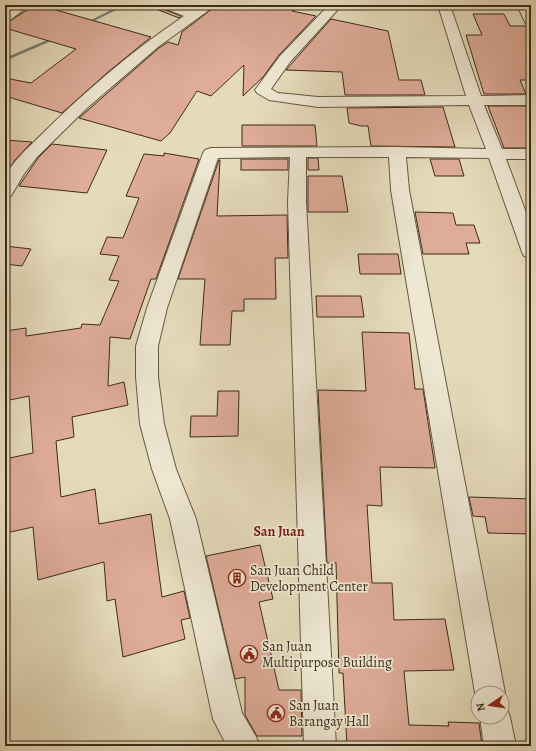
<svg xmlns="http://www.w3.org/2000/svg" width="536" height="751" font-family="Alegreya,serif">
	<rect width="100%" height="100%" fill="#e5dbbb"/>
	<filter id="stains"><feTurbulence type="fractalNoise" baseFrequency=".005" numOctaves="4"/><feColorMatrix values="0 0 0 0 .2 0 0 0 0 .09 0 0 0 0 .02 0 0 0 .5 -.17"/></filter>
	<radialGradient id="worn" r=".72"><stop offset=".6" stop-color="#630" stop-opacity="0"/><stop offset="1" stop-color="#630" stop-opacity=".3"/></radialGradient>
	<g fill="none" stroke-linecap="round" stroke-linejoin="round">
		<g fill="#748078" fill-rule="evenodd">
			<path d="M 121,5 L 126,5 L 86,25 L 83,24 Z"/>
			<path d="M 54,37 L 58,38 L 5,61 L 5,58 Z"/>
		</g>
	</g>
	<g fill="#deac99" stroke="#3d2b19">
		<path d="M 35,5 L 56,10 L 151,37 L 108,72 L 62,113 L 5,96 L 5,78 L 31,83 L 76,49 L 5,28 L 5,24 Z"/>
		<path d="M 151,5 L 162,5 L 163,9 L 181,16 L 179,18 L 151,7 Z"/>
		<path d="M 217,5 L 301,5 L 292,11 L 316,16 L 279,55 L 263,77 L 243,96 L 244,65 L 211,96 L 197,91 L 170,133 L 161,141 L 79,118 L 159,48 L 168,42 L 178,45 L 182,32 Z"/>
		<path d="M 473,14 L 504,14 L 510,26 L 527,26 L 531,34 L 531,80 L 520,80 L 526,94 L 484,94 L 466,35 L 482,35 Z"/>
		<path d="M 331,19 L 388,31 L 399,80 L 421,80 L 425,95 L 345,95 L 342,72 L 286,70 Z"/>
		<path d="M 488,106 L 531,106 L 531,148 L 504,148 Z"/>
		<path d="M 443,107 L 455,147 L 371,146 L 368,126 L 361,126 L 349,123 L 347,108 Z"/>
		<path d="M 242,125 L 315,125 L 317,146 L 242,146 Z"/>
		<path d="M 5,140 L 32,142 L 15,160 L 5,175 Z"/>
		<path d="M 52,144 L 107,150 L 87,193 L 19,186 L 38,158 Z"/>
		<path d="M 164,153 L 199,159 L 156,279 L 151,279 L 130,339 L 110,337 L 108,386 L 124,382 L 128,405 L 72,417 L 74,437 L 56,441 L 61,497 L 95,489 L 99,524 L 151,514 L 162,597 L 184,591 L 190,618 L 181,620 L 185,639 L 123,657 L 115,599 L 107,601 L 104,562 L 38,580 L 33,527 L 6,533 L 5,459 L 33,453 L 29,396 L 5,401 L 5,331 L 26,328 L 26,336 L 81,328 L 82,324 L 100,325 L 119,281 L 109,280 L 119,256 L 100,254 L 107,237 L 123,238 L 139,198 L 126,196 L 144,154 L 164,156 Z"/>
		<path d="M 308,158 L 318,158 L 319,170 L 308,170 Z"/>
		<rect x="241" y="159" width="47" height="11"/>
		<path d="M 430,159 L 459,159 L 464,176 L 435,176 Z"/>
		<path d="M 219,160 L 220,160 L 217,216 L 287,215 L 288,258 L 275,258 L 276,299 L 244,299 L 244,311 L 232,311 L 230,345 L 200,345 L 205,279 L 178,279 Z"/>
		<path d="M 308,176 L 342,176 L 348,212 L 308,212 Z"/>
		<path d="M 415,212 L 453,213 L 456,225 L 474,225 L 480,243 L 466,243 L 469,254 L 423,254 Z"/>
		<path d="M 5,246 L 31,249 L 22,266 L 5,264 Z"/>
		<path d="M 358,254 L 398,254 L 401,274 L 360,274 Z"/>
		<path d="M 316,296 L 361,296 L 364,317 L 317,317 Z"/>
		<path d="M 362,332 L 409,333 L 415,389 L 423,389 L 435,468 L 380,467 L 382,506 L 367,505 L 372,583 L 392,583 L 394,620 L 445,619 L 454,670 L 404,671 L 409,725 L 449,726 L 448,722 L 479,723 L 482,746 L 347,746 L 343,673 L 339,673 L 336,563 L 327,563 L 318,390 L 366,391 Z"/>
		<path d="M 218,391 L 239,391 L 238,436 L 190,437 L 191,416 L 217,416 Z"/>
		<path d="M 469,497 L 531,499 L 531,534 L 488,533 L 485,517 L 473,516 Z"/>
		<path d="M 260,545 L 273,599 L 259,602 L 279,690 L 301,690 L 302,736 L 257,736 L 245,715 L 245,677 L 235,679 L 206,556 Z"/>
	</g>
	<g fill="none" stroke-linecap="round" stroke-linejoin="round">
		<defs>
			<g id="minor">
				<path d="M 15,5 L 30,5 L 10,20 L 5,21 L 5,11 Z"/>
				<path d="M 163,5 L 180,5 L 193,10 L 201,5 L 216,5 L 158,47 L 87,108 L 37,157 L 24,174 L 11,196 L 5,197 C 5,191 3,182 6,176 C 11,163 29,147 39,137 C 84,92 132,51 184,16 L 164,8 Z"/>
				<path d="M 329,5 L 342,5 L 290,62 L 271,89 L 278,93 L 318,97 L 466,96 L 438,5 L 450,5 L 481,96 L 531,95 L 531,105 L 484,105 L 502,149 L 531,149 L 531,159 L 506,159 L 531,226 L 531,258 L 524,256 L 522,252 L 489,158 L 406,157 L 409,190 L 505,693 L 502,700 L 502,693 L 478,693 L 478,700 L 475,693 L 391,190 L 389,157 L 306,157 L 306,202 L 336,746 L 304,746 L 288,202 L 290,157 L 218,158 L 167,308 L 158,346 L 158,377 L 164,424 L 176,469 L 196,519 L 242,713 L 255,735 L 260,746 L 227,746 L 213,719 L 170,519 L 152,469 L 140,424 L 136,377 L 136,346 L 147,308 L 203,153 L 205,150 L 211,148 L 397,147 L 486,149 L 469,105 L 318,107 L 269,100 L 257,93 L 255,90 L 280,56 Z"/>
				<path d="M 517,5 L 529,5 L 531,8 L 531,25 L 526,24 Z"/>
				<path d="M 502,705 L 506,706 L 510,717 L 516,746 L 484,746 L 480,717 L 502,717 Z"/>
			</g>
		</defs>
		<use href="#minor" stroke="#675742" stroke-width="2"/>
		<use href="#minor" fill="#eee8d3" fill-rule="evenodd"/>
	</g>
	<defs>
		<symbol id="building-ring" viewBox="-11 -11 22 22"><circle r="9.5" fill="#eee8d3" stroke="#8f2418" stroke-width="1.5"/><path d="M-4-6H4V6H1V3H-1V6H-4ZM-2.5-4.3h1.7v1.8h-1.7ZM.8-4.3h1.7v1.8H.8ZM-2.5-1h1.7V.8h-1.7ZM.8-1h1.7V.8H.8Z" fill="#8f2418"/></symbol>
		<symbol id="civic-ring" viewBox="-11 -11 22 22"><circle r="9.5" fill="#eee8d3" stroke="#8f2418" stroke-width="1.5"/><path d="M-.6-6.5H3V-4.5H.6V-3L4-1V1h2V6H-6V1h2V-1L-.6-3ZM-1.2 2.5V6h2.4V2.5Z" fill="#8f2418"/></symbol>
	</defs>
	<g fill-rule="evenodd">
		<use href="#building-ring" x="227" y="568" width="20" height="20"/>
		<use href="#civic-ring" x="239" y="644" width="20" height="20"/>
		<use href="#civic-ring" x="266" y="703" width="20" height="20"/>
	</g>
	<g text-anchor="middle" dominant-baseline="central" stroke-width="3.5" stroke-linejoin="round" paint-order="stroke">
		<g font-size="14" font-weight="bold" fill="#7a1f14" stroke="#eee8d3">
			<text x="279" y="531">San Juan</text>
		</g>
		<g font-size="14" fill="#3d2b19" stroke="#eee8d3" text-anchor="start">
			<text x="250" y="570">San Juan Child<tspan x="250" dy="16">Development Center</tspan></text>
			<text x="262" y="646">San Juan<tspan x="262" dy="16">Multipurpose Building</tspan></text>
			<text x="289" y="705">San Juan<tspan x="289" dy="16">Barangay Hall</tspan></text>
		</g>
	</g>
	<rect width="536" height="751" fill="none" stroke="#e5dbbb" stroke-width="20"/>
	<rect x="6" y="6" width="524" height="739" fill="none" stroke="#3d2b19" stroke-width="2"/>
	<rect x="10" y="10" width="516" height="731" fill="none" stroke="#3d2b19"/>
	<g transform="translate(490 705) rotate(257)"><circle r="19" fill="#eee8d3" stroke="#a79c89"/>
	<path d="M0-3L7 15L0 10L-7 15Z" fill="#8f2418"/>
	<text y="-6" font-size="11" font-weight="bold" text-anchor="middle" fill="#3d2b19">N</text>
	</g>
	<rect width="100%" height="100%" filter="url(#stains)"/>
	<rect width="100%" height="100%" fill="url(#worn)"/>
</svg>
